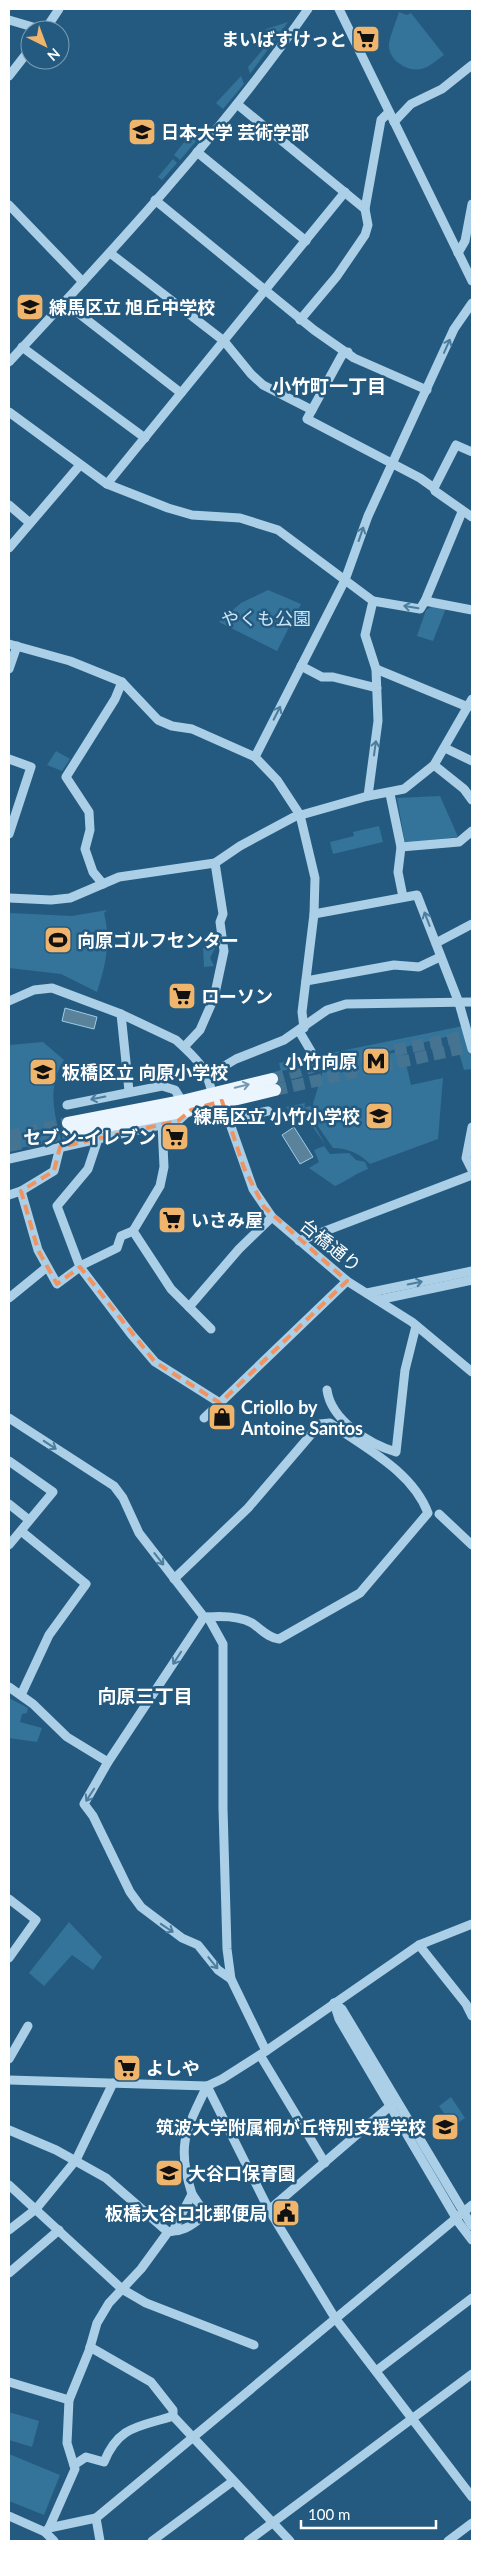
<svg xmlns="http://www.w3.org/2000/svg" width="481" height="2550" font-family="Lato,'Noto Sans JP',sans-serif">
	<rect width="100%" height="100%" fill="#245a7f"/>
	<g fill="#34739a">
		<path d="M 399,12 L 407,15 L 411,13 L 444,55 C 438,59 428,68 421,69 C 406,72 387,59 389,43 C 391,33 396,22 399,12 Z"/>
		<path d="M 288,22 L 250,74 L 248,67 L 264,48 L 266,29 Z"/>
		<path d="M 241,76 L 244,84 L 223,109 L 216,103 Z"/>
		<path d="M 196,127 L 203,133 L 180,160 L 174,155 Z"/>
		<path d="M 173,159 L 177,163 L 162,180 L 158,177 Z"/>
		<path d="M 268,590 L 301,604 L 277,651 L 219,622 L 241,603 Z"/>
		<path d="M 433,606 L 446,608 L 433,641 L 417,636 L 426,610 Z"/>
		<path d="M 56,751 L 70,759 L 62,771 L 47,765 Z"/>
		<path d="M 440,796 L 458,837 L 405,843 L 397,798 Z"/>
		<path d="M 379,826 L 383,842 L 333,854 L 330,842 L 354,836 L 353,832 Z"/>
		<path d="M 107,910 L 104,913 C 111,941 106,965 97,992 L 61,974 L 9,968 L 9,913 L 72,916 Z"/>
		<path d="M 216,946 L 210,958 L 214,966 L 204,967 L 203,948 Z"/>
		<path d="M 463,1026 L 472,1059 L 472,1069 L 464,1070 L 454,1035 L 393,1050 L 372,1057 L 403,1051 L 411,1085 L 443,1078 L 438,1139 L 370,1164 C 360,1154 348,1148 333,1148 L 315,1122 L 313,1104 L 324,1067 L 321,1055 Z"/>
		<path d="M 43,1042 L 64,1060 C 47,1085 54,1112 61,1140 L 20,1148 L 19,1145 L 9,1147 L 9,1045 Z"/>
		<path d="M 312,1057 L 317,1069 L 307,1071 L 305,1066 L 281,1071 L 279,1063 Z"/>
		<path d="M 305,1103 L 303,1117 L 296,1120 L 286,1107 Z"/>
		<path d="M 311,1106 L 313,1123 L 326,1146 L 304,1114 L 305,1107 Z"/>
		<path d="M 324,1146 L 330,1154 L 349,1153 L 356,1160 L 365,1162 L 368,1169 C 356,1173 347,1181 335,1186 L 309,1168 L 319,1162 L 314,1150 Z"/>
		<path d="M 9,1698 L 28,1708 L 27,1713 L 22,1714 L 20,1722 L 42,1728 L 37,1742 L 9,1738 Z"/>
		<path d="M 69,1922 L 102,1957 L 93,1970 L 72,1955 L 44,1986 L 29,1973 Z"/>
		<path d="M 451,2097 L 465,2118 L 453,2126 L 439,2106 Z"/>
		<path d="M 9,2412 L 39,2421 L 32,2447 L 9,2440 Z"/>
		<path d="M 9,2454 L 60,2475 L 44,2515 L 9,2501 Z"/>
	</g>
	<g fill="#5b829b" stroke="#9ecce7">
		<path d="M 65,1008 L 97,1017 L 94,1029 L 62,1021 Z"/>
		<path d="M 294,1127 L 313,1157 L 300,1164 L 282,1135 Z"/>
	</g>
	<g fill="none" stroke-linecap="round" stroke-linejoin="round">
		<g stroke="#457392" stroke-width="12" stroke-dasharray="12 6" stroke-linecap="butt">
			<path d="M 272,1079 L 319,1065 L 472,1035"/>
			<path d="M 275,1090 L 472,1046"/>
			<path d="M 9,1136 L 68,1123"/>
			<path d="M 9,1146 L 70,1133"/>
		</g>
		<g stroke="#aacfe6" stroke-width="9">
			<path d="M 339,9 L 472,281"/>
			<path d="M 9,20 L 43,30"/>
			<path d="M 45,30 L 59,9"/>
			<path d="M 9,76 L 30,49"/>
			<path d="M 237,104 L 365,209"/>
			<path d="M 394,122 L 411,104 L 442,89 L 472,65"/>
			<path d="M 197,152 L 306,241"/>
			<path d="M 155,200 L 314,330 L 354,358 L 427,390"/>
			<path d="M 9,205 L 83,282"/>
			<path d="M 110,253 L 224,341 L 251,374 L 263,385 L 312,410"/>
			<path d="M 458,253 L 465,241 L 472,204"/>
			<path d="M 64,302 L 181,393"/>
			<path d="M 300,320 L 337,276 L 365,235 L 368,225 L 365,209 L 381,120 L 389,112"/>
			<path d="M 22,347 L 145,438"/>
			<path d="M 348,352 L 342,355 L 307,419 L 420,478 L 434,488 L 435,491 L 472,517"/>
			<path d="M 9,362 C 114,249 220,135 308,9"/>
			<path d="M 9,412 L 107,484 L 168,508 L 192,515 L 240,518 L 278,530 L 373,601 L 420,609 L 425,601 L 472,610"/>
			<path d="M 107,484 L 345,192"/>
			<path d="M 434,488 L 456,445 L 472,452"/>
			<path d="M 9,505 L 30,523"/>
			<path d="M 9,548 L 80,465"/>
			<path d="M 425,601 L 462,512"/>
			<path d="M 9,644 L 70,661 L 122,682 L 158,720 L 172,726 L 192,729 L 255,757 L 277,780 L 300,815 L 315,878 L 314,914 L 302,1012 L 304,1028"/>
			<path d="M 301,666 L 322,677 L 333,677 L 377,688"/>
			<path d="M 9,669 L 17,646"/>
			<path d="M 376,669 L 468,707"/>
			<path d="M 445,748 L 472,761"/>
			<path d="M 255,757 L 345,580 L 368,516 L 454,329 L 472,303"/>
			<path d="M 9,759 L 31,767 L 9,834"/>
			<path d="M 434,765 L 464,789 L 472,800"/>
			<path d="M 390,794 L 401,847 L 398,872 L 403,897"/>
			<path d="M 368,796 L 378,721 L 376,669 L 365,635 L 373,601"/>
			<path d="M 401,847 L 459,842 L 472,831"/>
			<path d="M 103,884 L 93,872 L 85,849 L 90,830 L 89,812 L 66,777 L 115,699 L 122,682"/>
			<path d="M 9,898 L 51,900 L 70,898 L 119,877 L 215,863 L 240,846 L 294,817 L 368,796 L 404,789 L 434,765 L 472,699"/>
			<path d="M 314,914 L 417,895 L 459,1003 L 472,1049"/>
			<path d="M 436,943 L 472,924"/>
			<path d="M 306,981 L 394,965 L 419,967 L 440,957"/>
			<path d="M 9,1001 L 34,990 L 52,988 L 121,1014 L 176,1040 C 195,1057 208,1069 212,1094"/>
			<path d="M 121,1014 L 129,1091"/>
			<path d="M 299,1031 L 312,1053"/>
			<path d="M 184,1047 L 200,1030 L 214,998 L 224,951 L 220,922 L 223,914 L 215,863"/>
			<path d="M 209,1075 L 236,1059 L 284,1040 L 327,1010 L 346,1004 L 472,1002"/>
			<path d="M 222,1101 L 253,1189 L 272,1217 L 347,1281 L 412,1322 L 472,1372"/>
			<path d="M 67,1105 L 162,1086 L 175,1090 L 182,1101"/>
			<path d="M 228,1119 L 268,1111"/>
			<path d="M 162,1124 L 164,1167 L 160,1186 L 133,1231 L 171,1289 L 211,1329"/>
			<path d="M 472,1127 L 466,1158 L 472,1170"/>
			<path d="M 98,1139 L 88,1169 L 57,1206 L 80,1267 L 131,1334 L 155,1362 L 220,1403 L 347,1281"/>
			<path d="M 60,1147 L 54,1171 L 21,1191 L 38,1250 L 57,1284 L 80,1267"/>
			<path d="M 9,1159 L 178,1121 L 189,1111"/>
			<path d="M 9,1195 L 21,1191"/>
			<path d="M 299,1241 L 472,1175"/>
			<path d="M 80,1266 L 117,1248 L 121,1236 L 133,1231"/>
			<path d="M 367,1293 L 472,1271"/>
			<path d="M 9,1298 L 47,1267"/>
			<path d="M 378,1300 L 472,1280"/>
			<path d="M 189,1307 L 239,1249 L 272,1217"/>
			<path d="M 327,1390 C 331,1420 369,1444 396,1452 L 405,1370 L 416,1326"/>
			<path d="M 9,1418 L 114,1486 L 123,1498 L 139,1533 L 204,1617 L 208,1617 L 223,1644 L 223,1808 L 227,1949 L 231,1979 L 266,2051"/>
			<path d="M 204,1418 L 220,1403"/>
			<path d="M 9,1461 L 53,1492 L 9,1545"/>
			<path d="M 9,1504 L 29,1520"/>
			<path d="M 439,1514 L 472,1545"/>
			<path d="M 174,1579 L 248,1508 L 320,1424 L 330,1423 C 365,1448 412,1471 428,1513 L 360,1593 L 279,1639 C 268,1638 261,1629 252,1623 C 239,1616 222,1616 208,1617"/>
			<path d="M 204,1617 L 108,1762 L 84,1804 L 93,1816 L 130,1892 L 141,1907 L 182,1938 L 198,1945 L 218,1970 L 231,1979"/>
			<path d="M 9,1687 L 33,1704 L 67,1737 L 108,1762"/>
			<path d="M 21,1695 L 49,1635 L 86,1584 L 21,1531"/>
			<path d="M 9,1899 L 36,1920 L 9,1958"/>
			<path d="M 419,1945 L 466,2004 L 472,2016"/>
			<path d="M 334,2003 L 339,2019 L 459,2223 L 472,2240"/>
			<path d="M 334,2003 L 342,2009 L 472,2226"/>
			<path d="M 260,2055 L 325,2163"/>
			<path d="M 9,2059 L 28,2026"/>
			<path d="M 9,2080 L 207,2086 L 222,2079 L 266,2051 L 419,1945 L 472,1924"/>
			<path d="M 207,2086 L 269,2210 L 335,2318 L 472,2497"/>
			<path d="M 9,2130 L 56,2150 L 106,2178 L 168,2232"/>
			<path d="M 9,2185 L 122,2289 L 146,2303 L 254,2345"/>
			<path d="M 192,2194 L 206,2215"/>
			<path d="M 9,2230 L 36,2209 L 76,2160 L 113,2083"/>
			<path d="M 173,2231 C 189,2231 195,2219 209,2215 C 226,2210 246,2213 265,2213 L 269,2210 L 396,2101"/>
			<path d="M 9,2273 L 59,2230"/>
			<path d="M 90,2347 L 151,2382 L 173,2410 L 173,2416 L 290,2541"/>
			<path d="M 376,2371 L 472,2298"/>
			<path d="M 9,2382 L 69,2400"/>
			<path d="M 74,2465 L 86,2457 L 104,2462 C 119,2425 140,2427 173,2416"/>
			<path d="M 9,2516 L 45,2532 L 49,2528 L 96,2518 L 472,2205"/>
			<path d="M 96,2518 L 100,2541"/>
			<path d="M 49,2528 L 75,2469 L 67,2443 L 69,2400 L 89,2351 L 97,2323 L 109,2303 L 141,2269 L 168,2232 L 173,2231 L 192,2194 C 176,2145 186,2130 207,2086"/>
			<path d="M 45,2532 L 54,2541"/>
			<path d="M 152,2541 L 233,2481"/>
			<path d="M 248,2541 L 472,2374"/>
			<path d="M 448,2541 L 472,2523"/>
		</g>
		<g stroke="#ebf5fd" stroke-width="12">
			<path d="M 68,1123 L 182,1101 L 272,1079"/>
			<path d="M 70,1133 L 191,1110 L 275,1090"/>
		</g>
	</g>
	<defs><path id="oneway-shaft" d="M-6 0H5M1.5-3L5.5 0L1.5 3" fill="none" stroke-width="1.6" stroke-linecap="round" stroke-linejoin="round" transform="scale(1.25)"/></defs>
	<g stroke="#4c7d9e">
		<use href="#oneway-shaft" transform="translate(447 346) rotate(-66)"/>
		<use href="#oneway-shaft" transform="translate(361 534) rotate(-71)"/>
		<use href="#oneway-shaft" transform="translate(411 607) rotate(-171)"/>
		<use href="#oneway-shaft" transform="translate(277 713) rotate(-63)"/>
		<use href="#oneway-shaft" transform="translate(375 748) rotate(-82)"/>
		<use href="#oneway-shaft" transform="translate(427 919) rotate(-111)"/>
		<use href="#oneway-shaft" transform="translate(98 1098) rotate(168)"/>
		<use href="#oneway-shaft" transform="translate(415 1283) rotate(-12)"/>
		<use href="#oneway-shaft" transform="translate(50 1445) rotate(33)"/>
		<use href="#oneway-shaft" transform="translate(159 1559) rotate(52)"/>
		<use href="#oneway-shaft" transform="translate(177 1658) rotate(123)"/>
		<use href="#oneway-shaft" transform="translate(90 1795) rotate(123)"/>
		<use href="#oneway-shaft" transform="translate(167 1928) rotate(34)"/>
		<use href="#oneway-shaft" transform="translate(213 1963) rotate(51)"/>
	</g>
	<use stroke="#7498b1" href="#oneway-shaft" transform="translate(242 1086) rotate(-14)"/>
	<path fill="none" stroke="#f09361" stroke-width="4" stroke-dasharray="10 6" stroke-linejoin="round" d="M 222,1101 L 244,1168 L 264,1207 L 347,1281 L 220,1403 L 155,1362 L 80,1267 L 57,1284 L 38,1250 L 21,1191 L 54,1171 L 60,1147 L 178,1121 L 191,1110 Z"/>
	<defs>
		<symbol id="supermarket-square" viewBox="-11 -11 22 22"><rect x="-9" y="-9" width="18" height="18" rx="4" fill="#f0b56d" stroke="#245a7f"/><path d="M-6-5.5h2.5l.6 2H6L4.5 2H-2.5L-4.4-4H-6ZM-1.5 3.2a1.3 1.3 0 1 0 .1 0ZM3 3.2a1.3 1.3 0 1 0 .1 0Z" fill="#111"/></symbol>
		<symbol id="university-square" viewBox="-11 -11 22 22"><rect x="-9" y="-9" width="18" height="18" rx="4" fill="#f0b56d" stroke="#245a7f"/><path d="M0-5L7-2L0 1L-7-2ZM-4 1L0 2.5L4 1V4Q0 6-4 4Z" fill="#111"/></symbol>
		<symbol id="school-square" viewBox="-11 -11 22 22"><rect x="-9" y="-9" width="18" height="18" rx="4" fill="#f0b56d" stroke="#245a7f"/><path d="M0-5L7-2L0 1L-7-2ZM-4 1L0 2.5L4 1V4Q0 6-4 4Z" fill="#111"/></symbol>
		<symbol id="stadium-square" viewBox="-11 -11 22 22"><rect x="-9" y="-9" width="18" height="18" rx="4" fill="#f0b56d" stroke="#245a7f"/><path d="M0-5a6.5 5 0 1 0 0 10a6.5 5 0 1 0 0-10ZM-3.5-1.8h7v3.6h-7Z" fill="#111"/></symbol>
		<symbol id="metro-square" viewBox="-11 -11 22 22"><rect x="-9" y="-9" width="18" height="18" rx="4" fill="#f0b56d" stroke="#245a7f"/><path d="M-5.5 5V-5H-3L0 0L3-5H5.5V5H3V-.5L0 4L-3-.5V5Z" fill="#111"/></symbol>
		<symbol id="shop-square" viewBox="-11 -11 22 22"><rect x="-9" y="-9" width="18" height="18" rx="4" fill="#f0b56d" stroke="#245a7f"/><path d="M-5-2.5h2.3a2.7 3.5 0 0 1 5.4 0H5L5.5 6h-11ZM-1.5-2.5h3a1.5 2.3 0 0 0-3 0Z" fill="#111"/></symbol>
		<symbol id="civic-square" viewBox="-11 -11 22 22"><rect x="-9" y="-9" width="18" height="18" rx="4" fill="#f0b56d" stroke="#245a7f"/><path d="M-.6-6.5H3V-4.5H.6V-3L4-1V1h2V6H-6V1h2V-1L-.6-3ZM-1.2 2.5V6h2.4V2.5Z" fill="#111"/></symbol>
	</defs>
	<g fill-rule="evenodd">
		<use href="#supermarket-square" x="350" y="23" width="32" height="32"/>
		<use href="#university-square" x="126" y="116" width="32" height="32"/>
		<use href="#school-square" x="14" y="291" width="32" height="32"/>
		<use href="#stadium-square" x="42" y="924" width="32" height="32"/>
		<use href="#supermarket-square" x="166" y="980" width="32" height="32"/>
		<use href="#metro-square" x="360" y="1045" width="32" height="32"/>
		<use href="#school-square" x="27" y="1056" width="32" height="32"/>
		<use href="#school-square" x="363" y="1100" width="32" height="32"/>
		<use href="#supermarket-square" x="159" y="1121" width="32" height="32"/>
		<use href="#supermarket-square" x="156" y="1204" width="32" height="32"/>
		<use href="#shop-square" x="206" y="1401" width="32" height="32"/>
		<use href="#supermarket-square" x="111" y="2052" width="32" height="32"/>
		<use href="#school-square" x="429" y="2111" width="32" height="32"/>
		<use href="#school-square" x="153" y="2157" width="32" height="32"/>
		<use href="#civic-square" x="270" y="2197" width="32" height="32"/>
	</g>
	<g text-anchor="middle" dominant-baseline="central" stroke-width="5" stroke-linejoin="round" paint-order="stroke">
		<g font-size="18" font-weight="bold" fill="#fff" stroke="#245a7f" text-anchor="start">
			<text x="347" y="39" text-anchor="end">まいばすけっと</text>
			<text x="161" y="132">日本大学 芸術学部</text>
			<text x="49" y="307">練馬区立 旭丘中学校</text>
			<text x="77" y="940">向原ゴルフセンター</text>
			<text x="201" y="996">ローソン</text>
			<text x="357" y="1061" text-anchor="end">小竹向原</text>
			<text x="62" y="1072">板橋区立 向原小学校</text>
			<text x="360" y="1116" text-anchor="end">練馬区立 小竹小学校</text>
			<text x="156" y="1137" text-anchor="end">セブン-イレブン</text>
			<text x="191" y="1220">いさみ屋</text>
			<text x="241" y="1407">Criollo by<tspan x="241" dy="21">Antoine Santos</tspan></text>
			<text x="146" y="2068">よしや</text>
			<text x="426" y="2127" text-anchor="end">筑波大学附属桐が丘特別支援学校</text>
			<text x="188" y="2173">大谷口保育園</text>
			<text x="267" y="2213" text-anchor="end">板橋大谷口北郵便局</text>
		</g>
		<g font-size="18" fill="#cde6f5" stroke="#245a7f">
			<text x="266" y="618">やくも公園</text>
		</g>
		<g font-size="18" fill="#fff" stroke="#245a7f">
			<text transform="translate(331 1245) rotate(39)">台橋通り</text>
		</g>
		<g font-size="19" font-weight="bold" fill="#fff" stroke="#245a7f">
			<text x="329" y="385">小竹町一丁目</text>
			<text x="145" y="1695">向原三丁目</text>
		</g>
	</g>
	<rect width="481" height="2550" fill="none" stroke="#ffffff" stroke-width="20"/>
	<g transform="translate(45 45) rotate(138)"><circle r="24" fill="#245a7f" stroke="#7c9cb2"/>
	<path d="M0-4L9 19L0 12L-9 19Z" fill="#f0b56d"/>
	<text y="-8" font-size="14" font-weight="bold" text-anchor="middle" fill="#ffffff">N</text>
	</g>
	<path d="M301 2520v8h135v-8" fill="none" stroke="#ffffff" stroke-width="2.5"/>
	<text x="308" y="2520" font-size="15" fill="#ffffff" stroke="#245a7f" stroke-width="4" paint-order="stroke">100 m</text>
</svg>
